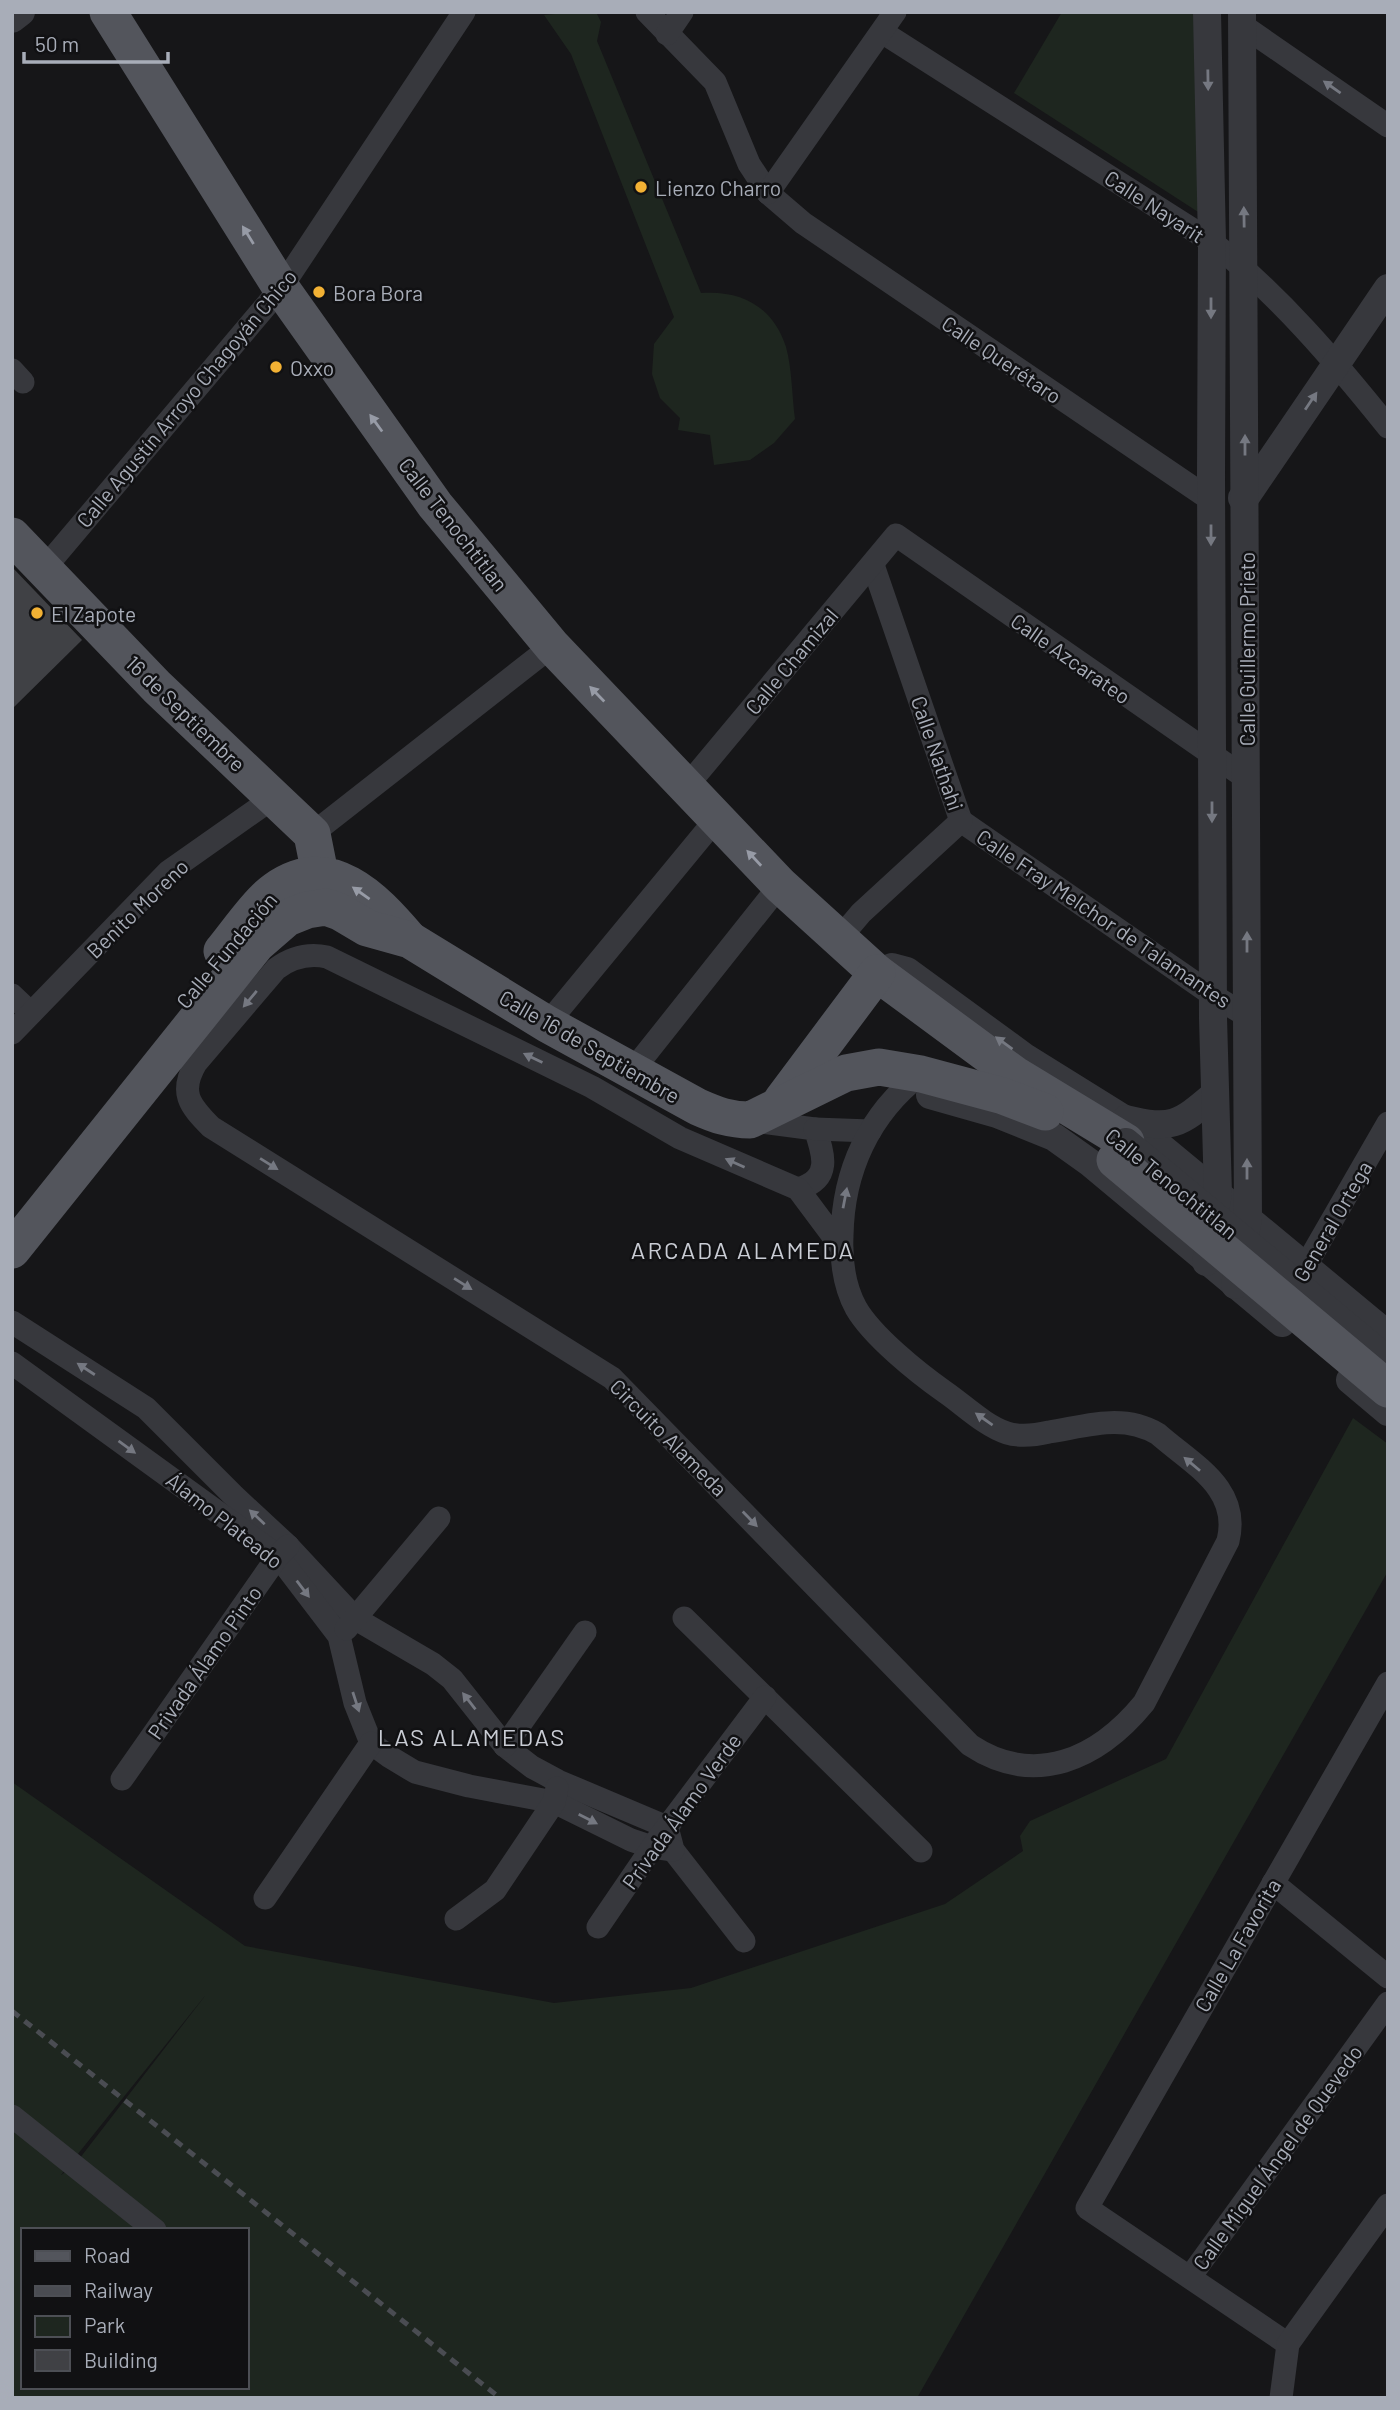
<svg xmlns="http://www.w3.org/2000/svg" width="1400" height="2410" font-family="Barlow,sans-serif">
	<rect width="100%" height="100%" fill="#161618"/>
	<g fill="#1e261f" fill-rule="evenodd">
		<path d="M 577,12 L 596,12 L 601,22 L 597,41 L 701,293 C 742,290 773,307 786,347 C 792,368 792,397 795,419 L 774,443 L 750,460 L 714,465 L 710,435 L 678,430 L 680,418 L 660,398 L 652,374 L 654,344 L 674,317 L 571,54 L 544,15 Z"/>
		<path d="M 1062,12 L 1203,12 L 1209,219 L 1014,93 Z"/>
		<path d="M 1353,1418 L 1388,1444 L 1388,1571 L 917,2398 L 12,2398 L 12,1782 L 245,1946 L 554,2003 L 691,1988 L 945,1904 L 1023,1851 L 1020,1836 L 1030,1821 L 1166,1759 ZM 205,1996 L 73,2167 L 61,2175 L 204,1997 ZM 23,2230 L 247,2230 L 247,2387 L 23,2387 Z"/>
	</g>
	<path fill="#404145" d="M 12,567 L 82,640 L 12,709 Z"/>
	<g fill="none" stroke-linecap="round" stroke-linejoin="round">
		<g stroke="#37383d" stroke-width="23">
			<path d="M 647,12 L 715,82 L 749,164 L 768,193 L 803,223 L 1211,500"/>
			<path d="M 1242,25 L 1388,126"/>
			<path d="M 882,32 L 1212,242 C 1279,295 1335,361 1388,427"/>
			<path d="M 667,34 L 682,12"/>
			<path d="M 768,193 L 895,12"/>
			<path d="M 12,370 L 23,382"/>
			<path d="M 873,565 L 961,821"/>
			<path d="M 43,570 L 281,288 L 464,12"/>
			<path d="M 686,787 L 896,535 L 1246,778"/>
			<path d="M 961,821 L 1214,996 L 1247,1016"/>
			<path d="M 312,834 L 552,646"/>
			<path d="M 839,939 L 861,913 L 961,821"/>
			<path d="M 12,995 L 31,1013"/>
			<path d="M 547,1024 L 717,818"/>
			<path d="M 12,1033 L 168,872 L 273,798"/>
			<path d="M 633,1070 L 780,885"/>
			<path d="M 753,1121 L 815,1129 C 824,1155 832,1179 798,1189"/>
			<path d="M 815,1129 L 870,1131"/>
			<path d="M 842,1248 L 798,1189 L 680,1138 L 592,1087 L 327,957 C 308,953 292,957 276,969 L 196,1063 C 179,1092 189,1105 211,1127 L 612,1378 L 970,1745 C 1035,1788 1098,1759 1144,1703 L 1228,1541 C 1241,1488 1193,1465 1158,1434 C 1123,1413 1087,1426 1049,1432 C 1036,1435 1020,1437 1007,1433 C 985,1426 964,1405 945,1392 C 918,1373 872,1336 856,1308 C 844,1286 841,1260 842,1236 C 843,1171 869,1114 921,1074"/>
			<path d="M 1297,1281 L 1388,1123"/>
			<path d="M 12,1322 L 146,1408 L 233,1495 L 288,1546 L 356,1619 L 433,1664 L 452,1679 L 505,1746 L 532,1767 L 558,1781 L 667,1827 L 673,1850 L 744,1941"/>
			<path d="M 12,1363 L 278,1556 L 339,1636 L 355,1703 L 371,1743 L 390,1757 L 415,1772 L 469,1786 L 554,1802 L 631,1840 L 652,1847 L 673,1850"/>
			<path d="M 684,1618 L 921,1851"/>
			<path d="M 346,1629 L 439,1518"/>
			<path d="M 505,1746 L 585,1632"/>
			<path d="M 122,1779 L 278,1556 L 288,1546"/>
			<path d="M 1273,1883 L 1388,1977"/>
			<path d="M 265,1898 L 371,1743"/>
			<path d="M 456,1919 L 495,1890 L 554,1802 L 557,1788"/>
			<path d="M 598,1927 L 658,1839 L 765,1697"/>
			<path d="M 12,2116 L 155,2230"/>
			<path d="M 1190,2277 L 1388,2003"/>
			<path d="M 1288,2344 L 1087,2208 L 1388,1683"/>
			<path d="M 1281,2398 L 1288,2344 L 1388,2205"/>
		</g>
		<g stroke="#37383d" stroke-width="28">
			<path d="M 12,19 L 21,12"/>
			<path d="M 1242,498 L 1245,498 L 1388,288"/>
			<path d="M 877,973 L 892,967 L 907,971 L 1026,1058 L 1124,1119 L 1155,1142 L 1388,1335"/>
			<path d="M 930,1095 L 997,1114 L 1054,1137 L 1089,1162 L 1282,1323"/>
			<path d="M 1126,1119 C 1171,1130 1179,1125 1214,1095"/>
			<path d="M 1206,1262 L 1218,1194 L 1213,1018 L 1211,476 L 1212,242 L 1207,12"/>
			<path d="M 1235,1285 L 1248,1219 L 1242,12"/>
			<path d="M 1350,1380 L 1388,1412"/>
		</g>
		<g stroke="#53555c" stroke-width="37">
			<path d="M 108,12 L 281,288 L 435,505 L 552,646 L 780,885 L 877,973 L 1014,1074 L 1126,1142"/>
			<path d="M 12,536 L 157,687 L 312,834 L 325,899"/>
			<path d="M 222,951 C 236,934 258,902 275,890 C 330,851 374,898 409,939"/>
			<path d="M 782,1100 L 877,973"/>
			<path d="M 12,1250 L 257,944 L 287,918 L 307,910 L 326,907 L 340,912 L 367,928 L 410,940 L 547,1024 L 698,1107 C 716,1115 730,1120 750,1120 L 846,1073 L 879,1067 L 921,1074 L 1003,1096 L 1045,1112"/>
		</g>
		<path stroke="#4a4c52" stroke-width="5" stroke-dasharray="9 7" stroke-linecap="butt" d="M 12,2011 L 500,2398"/>
		<path stroke="#37383d" stroke-width="28" d="M 1126,1142 L 1388,1360"/>
		<path stroke="#53555c" stroke-width="37" d="M 1115,1160 L 1388,1389"/>
	</g>
	<defs><path id="oneway-solid" d="M-6-.8H1V-3.2L6.5 0L1 3.2V.8H-6Z" transform="scale(1.75)"/></defs>
	<g fill="#757881">
		<use href="#oneway-solid" transform="translate(1208 80) rotate(89)"/>
		<use href="#oneway-solid" transform="translate(1332 87) rotate(-145)"/>
		<use href="#oneway-solid" transform="translate(1244 217) rotate(-91)"/>
		<use href="#oneway-solid" transform="translate(1211 308) rotate(90)"/>
		<use href="#oneway-solid" transform="translate(1311 401) rotate(-56)"/>
		<use href="#oneway-solid" transform="translate(1245 445) rotate(-90)"/>
		<use href="#oneway-solid" transform="translate(1211 535) rotate(90)"/>
		<use href="#oneway-solid" transform="translate(1212 812) rotate(90)"/>
		<use href="#oneway-solid" transform="translate(1247 942) rotate(-90)"/>
		<use href="#oneway-solid" transform="translate(250 999) rotate(130)"/>
		<use href="#oneway-solid" transform="translate(1004 1043) rotate(-144)"/>
		<use href="#oneway-solid" transform="translate(533 1058) rotate(-154)"/>
		<use href="#oneway-solid" transform="translate(735 1163) rotate(-156)"/>
		<use href="#oneway-solid" transform="translate(269 1164) rotate(32)"/>
		<use href="#oneway-solid" transform="translate(1247 1169) rotate(-90)"/>
		<use href="#oneway-solid" transform="translate(845 1198) rotate(-79)"/>
		<use href="#oneway-solid" transform="translate(463 1284) rotate(32)"/>
		<use href="#oneway-solid" transform="translate(86 1369) rotate(-147)"/>
		<use href="#oneway-solid" transform="translate(984 1419) rotate(-145)"/>
		<use href="#oneway-solid" transform="translate(127 1447) rotate(36)"/>
		<use href="#oneway-solid" transform="translate(1192 1464) rotate(-140)"/>
		<use href="#oneway-solid" transform="translate(257 1517) rotate(-137)"/>
		<use href="#oneway-solid" transform="translate(750 1519) rotate(46)"/>
		<use href="#oneway-solid" transform="translate(303 1589) rotate(53)"/>
		<use href="#oneway-solid" transform="translate(469 1701) rotate(-128)"/>
		<use href="#oneway-solid" transform="translate(356 1702) rotate(72)"/>
		<use href="#oneway-solid" transform="translate(588 1819) rotate(27)"/>
	</g>
	<g fill="#979ba6">
		<use href="#oneway-solid" transform="translate(248 235) rotate(-122)"/>
		<use href="#oneway-solid" transform="translate(376 423) rotate(-126)"/>
		<use href="#oneway-solid" transform="translate(597 694) rotate(-134)"/>
		<use href="#oneway-solid" transform="translate(754 858) rotate(-133)"/>
		<use href="#oneway-solid" transform="translate(361 893) rotate(-145)"/>
	</g>
	<g fill="#f2b134" stroke="#111113" stroke-width="2.5">
		<circle cx="641" cy="187" r="7"/>
		<circle cx="319" cy="292" r="7"/>
		<circle cx="276" cy="367" r="7"/>
		<circle cx="37" cy="613" r="7"/>
	</g>
	<g text-anchor="middle" dominant-baseline="central" stroke-width="5" stroke-linejoin="round" paint-order="stroke">
		<g font-size="21" fill="#a8adb8" stroke="#111113" text-anchor="start">
			<text x="655" y="187">Lienzo Charro</text>
			<text x="333" y="292">Bora Bora</text>
			<text x="290" y="367">Oxxo</text>
			<text x="51" y="613">El Zapote</text>
		</g>
		<g font-size="21" fill="#a8adb8" stroke="#111113">
			<text transform="translate(1155 206) rotate(33)">Calle Nayarit</text>
			<text transform="translate(1002 359) rotate(34)">Calle Querétaro</text>
			<text transform="translate(186 398) rotate(-50)">Calle Agustín Arroyo Chagoyán Chico</text>
			<text transform="translate(454 524) rotate(52)">Calle Tenochtitlan</text>
			<text transform="translate(1246 649) rotate(-90)">Calle Guillermo Prieto</text>
			<text transform="translate(1071 658) rotate(35)">Calle Azcarateo</text>
			<text transform="translate(791 661) rotate(-50)">Calle Chamizal</text>
			<text transform="translate(186 713) rotate(44)">16 de Septiembre</text>
			<text transform="translate(938 753) rotate(71)">Calle Nathahi</text>
			<text transform="translate(137 908) rotate(-44)">Benito Moreno</text>
			<text transform="translate(1104 918) rotate(34)">Calle Fray Melchor de Talamantes</text>
			<text transform="translate(226 950) rotate(-50)">Calle Fundación</text>
			<text transform="translate(590 1046) rotate(30)">Calle 16 de Septiembre</text>
			<text transform="translate(1172 1183) rotate(39)">Calle Tenochtitlan</text>
			<text transform="translate(1332 1221) rotate(-60)">General Ortega</text>
			<text transform="translate(669 1437) rotate(45)">Circuito Alameda</text>
			<text transform="translate(225 1520) rotate(38)">Álamo Plateado</text>
			<text transform="translate(204 1662) rotate(-55)">Privada Álamo Pinto</text>
			<text transform="translate(681 1811) rotate(-54)">Privada Álamo Verde</text>
			<text transform="translate(1237 1945) rotate(-60)">Calle La Favorita</text>
			<text transform="translate(1277 2157) rotate(-54)">Calle Miguel Ángel de Quevedo</text>
		</g>
		<g font-size="24" letter-spacing="2" fill="#c9ccd4" stroke="#111113">
			<text x="743" y="1249">ARCADA ALAMEDA</text>
			<text x="472" y="1736">LAS ALAMEDAS</text>
		</g>
	</g>
	<rect width="1400" height="2410" fill="none" stroke="#a8adb8" stroke-width="28"/>
	<rect x="21" y="2228" width="228" height="161" fill="#111113" stroke="#4d4f55" stroke-width="2"/>
	<rect x="35" y="2251" width="35" height="10" fill="#53555c" stroke="#4d4f55" stroke-width="2"/>
	<text x="84" y="2263" font-size="21" fill="#a8adb8">Road</text>
	<rect x="35" y="2286" width="35" height="10" fill="#4a4c52" stroke="#4d4f55" stroke-width="2"/>
	<text x="84" y="2298" font-size="21" fill="#a8adb8">Railway</text>
	<rect x="35" y="2316" width="35" height="21" fill="#1e261f" stroke="#4d4f55" stroke-width="2"/>
	<text x="84" y="2333" font-size="21" fill="#a8adb8">Park</text>
	<rect x="35" y="2350" width="35" height="21" fill="#404145" stroke="#4d4f55" stroke-width="2"/>
	<text x="84" y="2368" font-size="21" fill="#a8adb8">Building</text>
	<path d="M24 52v10h144v-10" fill="none" stroke="#a8adb8" stroke-width="3.5"/>
	<text x="35" y="52" font-size="21" fill="#a8adb8" stroke="#111113" stroke-width="5" paint-order="stroke">50 m</text>
</svg>
